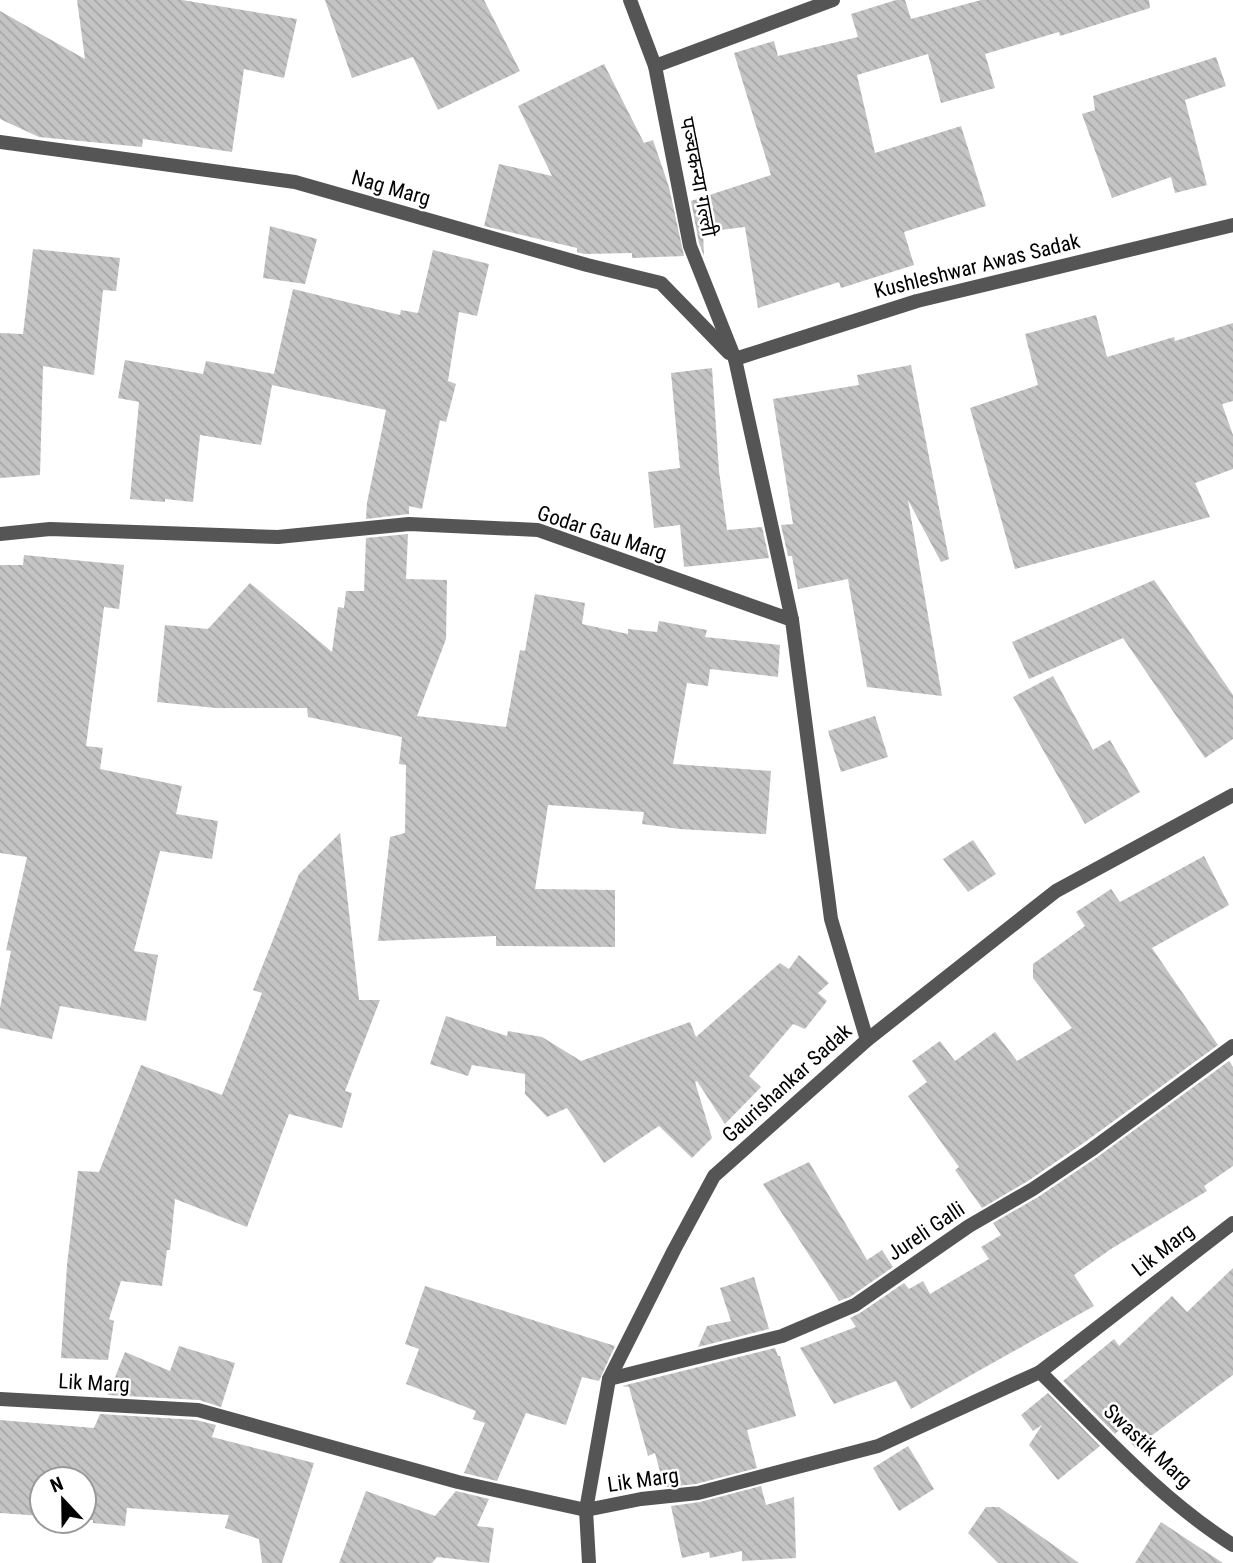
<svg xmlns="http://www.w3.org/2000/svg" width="1233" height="1563" font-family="'Roboto Condensed','Noto Sans Devanagari',sans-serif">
	<defs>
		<pattern id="building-back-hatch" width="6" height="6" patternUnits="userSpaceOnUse" patternTransform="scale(1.75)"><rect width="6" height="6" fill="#c4c4c4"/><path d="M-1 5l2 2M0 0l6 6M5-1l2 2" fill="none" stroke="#a7a7a7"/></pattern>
	</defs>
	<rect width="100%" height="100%" fill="#fff"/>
	<g fill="url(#building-back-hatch)">
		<path d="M 77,0 L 182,0 L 297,19 L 284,78 L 244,69 L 232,152 L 143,139 L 142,147 L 39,137 L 0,119 L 0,11 L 85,59 Z"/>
		<path d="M 325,0 L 484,0 L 520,71 L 438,110 L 413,57 L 352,78 Z"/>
		<path d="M 896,0 L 905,0 L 911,19 L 981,0 L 1149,0 L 1150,8 L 1060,36 L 1059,32 L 985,54 L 995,88 L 941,103 L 928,54 L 857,75 L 875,153 L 961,126 L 986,206 L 904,232 L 914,265 L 841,288 L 839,282 L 758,308 L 745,227 L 703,232 L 704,256 L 699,243 L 691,201 L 771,175 L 734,53 L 774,41 L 778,56 L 858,37 L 851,14 Z"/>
		<path d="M 1216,57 L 1226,86 L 1185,100 L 1207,185 L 1175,193 L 1171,177 L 1112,198 L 1082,114 L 1095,110 L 1093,96 Z"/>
		<path d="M 604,64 L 644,143 L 653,140 L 669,187 L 684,256 L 632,258 L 632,253 L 584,254 L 577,252 L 577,248 L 484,226 L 499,164 L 552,176 L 518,106 Z"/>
		<path d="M 270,226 L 317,239 L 305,284 L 263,278 Z"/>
		<path d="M 33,249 L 120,258 L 116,291 L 103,290 L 94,375 L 43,366 L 40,475 L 0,478 L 0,333 L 23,334 Z"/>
		<path d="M 433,250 L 489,264 L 477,316 L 459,312 L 448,381 L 456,384 L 446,422 L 440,420 L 422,509 L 409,506 L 409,514 L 366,519 L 367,503 L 386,410 L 272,385 L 261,445 L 200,435 L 193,502 L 165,499 L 165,502 L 130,499 L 139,402 L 118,398 L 125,360 L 203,374 L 206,361 L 274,374 L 273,378 L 293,289 L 400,315 L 401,310 L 418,313 Z"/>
		<path d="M 1096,315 L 1107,357 L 1174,337 L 1175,341 L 1233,323 L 1233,401 L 1222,404 L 1233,435 L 1233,469 L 1195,483 L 1210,517 L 1015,569 L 970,408 L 1038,385 L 1025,334 Z"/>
		<path d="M 911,365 L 949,559 L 941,562 L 908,500 L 942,696 L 867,687 L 848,579 L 798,589 L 792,556 L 788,556 L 781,525 L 793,524 L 773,399 L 859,385 L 857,375 Z"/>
		<path d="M 712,368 L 719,471 L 727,530 L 762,527 L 769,558 L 684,567 L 680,525 L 654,528 L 648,472 L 680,468 L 671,373 Z"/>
		<path d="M 408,534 L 406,579 L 447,580 L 446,639 L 417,716 L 506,727 L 520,650 L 525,651 L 535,594 L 585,603 L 582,624 L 628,634 L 628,629 L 657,632 L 659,621 L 707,630 L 705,637 L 780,645 L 778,677 L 710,669 L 708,686 L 687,683 L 673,764 L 771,771 L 766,834 L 680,829 L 642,824 L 644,812 L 548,805 L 535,889 L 615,890 L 615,947 L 496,946 L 496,936 L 378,941 L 390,837 L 405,833 L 406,765 L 399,764 L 402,737 L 308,717 L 307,708 L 216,708 L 157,702 L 165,625 L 208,629 L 250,583 L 332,652 L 338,607 L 344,608 L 346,591 L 364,591 L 366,538 Z"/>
		<path d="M 24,555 L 124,565 L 119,609 L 104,607 L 86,746 L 103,748 L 100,769 L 182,786 L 176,814 L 218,821 L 212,859 L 160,851 L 134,951 L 158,955 L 146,1021 L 60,1006 L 52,1039 L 0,1028 L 0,1008 L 11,951 L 6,950 L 27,857 L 0,853 L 0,565 L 23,565 Z"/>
		<path d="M 1154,580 L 1233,695 L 1233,739 L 1205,758 L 1123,638 L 1029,679 L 1012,642 Z"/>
		<path d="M 1053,676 L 1093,750 L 1110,740 L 1140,792 L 1085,824 L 1013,697 Z"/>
		<path d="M 875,716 L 888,757 L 841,772 L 828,731 Z"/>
		<path d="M 340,833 L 359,1000 L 380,1000 L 345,1091 L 352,1093 L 342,1128 L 289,1114 L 247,1227 L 175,1199 L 170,1250 L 167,1250 L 162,1286 L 121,1281 L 109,1319 L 114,1321 L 108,1360 L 61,1358 L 67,1265 L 78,1171 L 99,1172 L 141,1065 L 222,1095 L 262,993 L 253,990 L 299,874 Z"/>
		<path d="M 973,840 L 996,874 L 968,892 L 943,859 Z"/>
		<path d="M 1204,856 L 1229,905 L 1152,948 L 1218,1045 L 1085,1142 L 1028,1181 L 982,1208 L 955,1170 L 959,1167 L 908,1096 L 927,1082 L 912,1061 L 940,1041 L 955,1061 L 995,1032 L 1017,1061 L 1072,1028 L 1033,978 L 1033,964 L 1085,926 L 1076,912 L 1111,889 L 1120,902 Z"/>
		<path d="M 799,955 L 829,983 L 818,993 L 827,1001 L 805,1029 L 793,1024 L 749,1076 L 761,1087 L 725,1124 L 697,1081 L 695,1082 L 712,1138 L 692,1158 L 659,1126 L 604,1163 L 567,1108 L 547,1117 L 525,1094 L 525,1074 L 472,1065 L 468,1076 L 430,1064 L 446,1016 L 507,1036 L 508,1031 L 542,1037 L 581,1061 L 690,1022 L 696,1037 L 780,963 L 789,969 Z"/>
		<path d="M 1229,1061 L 1233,1067 L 1233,1166 L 1204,1186 L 1207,1191 L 1111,1249 L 1074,1275 L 1094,1306 L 911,1409 L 896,1381 L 834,1404 L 800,1348 L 856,1327 L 850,1318 L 860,1313 L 904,1283 L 909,1289 L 923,1281 L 930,1294 L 989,1259 L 981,1247 L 1001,1235 L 993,1223 L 1038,1197 L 1096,1158 Z"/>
		<path d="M 809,1162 L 867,1260 L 882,1250 L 893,1267 L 850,1297 L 839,1301 L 763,1184 Z"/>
		<path d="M 1233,1268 L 1233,1375 L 1135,1448 L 1120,1429 L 1115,1434 L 1063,1381 L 1114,1339 L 1119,1346 L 1172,1296 L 1187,1312 Z"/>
		<path d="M 754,1277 L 769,1329 L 698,1347 L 707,1326 L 731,1321 L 720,1288 Z"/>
		<path d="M 425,1286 L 615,1346 L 599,1381 L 582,1377 L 566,1425 L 526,1413 L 497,1481 L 464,1473 L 485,1423 L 473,1419 L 476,1411 L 406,1384 L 419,1349 L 405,1344 Z"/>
		<path d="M 179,1346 L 235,1363 L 221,1407 L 199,1400 L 108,1395 L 125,1352 L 170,1371 Z"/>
		<path d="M 775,1348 L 778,1356 L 780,1356 L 796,1416 L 747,1430 L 757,1468 L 696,1484 L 667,1487 L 665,1478 L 662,1479 L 655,1453 L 648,1456 L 629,1387 L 622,1386 Z"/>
		<path d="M 1048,1393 L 1100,1446 L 1058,1480 L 1029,1445 L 1042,1425 L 1033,1431 L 1021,1415 Z"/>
		<path d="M 100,1414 L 196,1420 L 216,1425 L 212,1437 L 314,1463 L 282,1563 L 262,1563 L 259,1539 L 225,1528 L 229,1515 L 127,1508 L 125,1526 L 93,1523 L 93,1520 L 84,1519 L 84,1479 L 42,1479 L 42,1516 L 0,1513 L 0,1420 L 94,1428 Z"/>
		<path d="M 908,1446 L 934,1489 L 899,1511 L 873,1468 Z"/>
		<path d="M 761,1486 L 766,1505 L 794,1497 L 796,1558 L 742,1561 L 742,1551 L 710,1558 L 709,1552 L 682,1558 L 671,1506 L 700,1502 Z"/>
		<path d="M 366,1491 L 435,1516 L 456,1491 L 489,1499 L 477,1526 L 494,1528 L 489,1563 L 437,1557 L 432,1563 L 339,1563 Z"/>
		<path d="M 986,1507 L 999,1507 L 1079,1563 L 998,1563 L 968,1533 Z"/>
		<path d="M 1161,1522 L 1223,1563 L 1135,1563 Z"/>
	</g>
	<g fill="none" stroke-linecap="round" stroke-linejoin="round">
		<g stroke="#555" stroke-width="14">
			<path d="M 655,66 L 833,0"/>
			<path d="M 0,142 L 295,182 L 587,265 L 661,283 L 729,353"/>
			<path d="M 735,359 L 917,301 L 1233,225"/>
			<path d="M 0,534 L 50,529 L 278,537 L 409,524 L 538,530 L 792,620 L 735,359 L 690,246 L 655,66 L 630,0"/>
			<path d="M 792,620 L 831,919 L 867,1040"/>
			<path d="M 1040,1372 C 1101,1432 1160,1499 1233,1545"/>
			<path d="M 609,1379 L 782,1336 L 855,1305 L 969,1226 L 1033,1189 L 1091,1150 L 1233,1046"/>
			<path d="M 0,1399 L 198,1410 L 458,1482 L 586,1510 L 641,1499 L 698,1493 L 878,1446 L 1040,1372 L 1233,1223"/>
			<path d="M 589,1563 L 586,1510 L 609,1379 L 674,1250 L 714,1176 L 867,1040 L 1056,891 L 1233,795"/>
		</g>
	</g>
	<g text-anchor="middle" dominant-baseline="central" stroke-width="5" stroke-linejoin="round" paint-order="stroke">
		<g font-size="21" fill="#000" stroke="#fff">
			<text transform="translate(698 177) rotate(79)">पञ्चकन्या गल्ली</text>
			<text transform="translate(391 188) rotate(16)">Nag Marg</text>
			<text transform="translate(977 266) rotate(-14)">Kushleshwar Awas Sadak</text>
			<text transform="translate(602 533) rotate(18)">Godar Gau Marg</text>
			<text transform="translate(787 1083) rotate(-42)">Gaurishankar Sadak</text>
			<text transform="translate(926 1231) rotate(-34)">Jureli Galli</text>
			<text transform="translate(1163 1250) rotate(-38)">Lik Marg</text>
			<text transform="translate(94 1383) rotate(3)">Lik Marg</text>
			<text transform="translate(1148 1446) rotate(43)">Swastik Marg</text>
			<text transform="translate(643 1480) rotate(-8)">Lik Marg</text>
		</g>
	</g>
	<g transform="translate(63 1500) rotate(338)"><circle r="33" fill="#ffffff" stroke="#999999" stroke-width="2"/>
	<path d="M0-5L12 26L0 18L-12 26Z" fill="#000000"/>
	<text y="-10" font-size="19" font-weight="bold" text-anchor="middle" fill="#000000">N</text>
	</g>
</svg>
